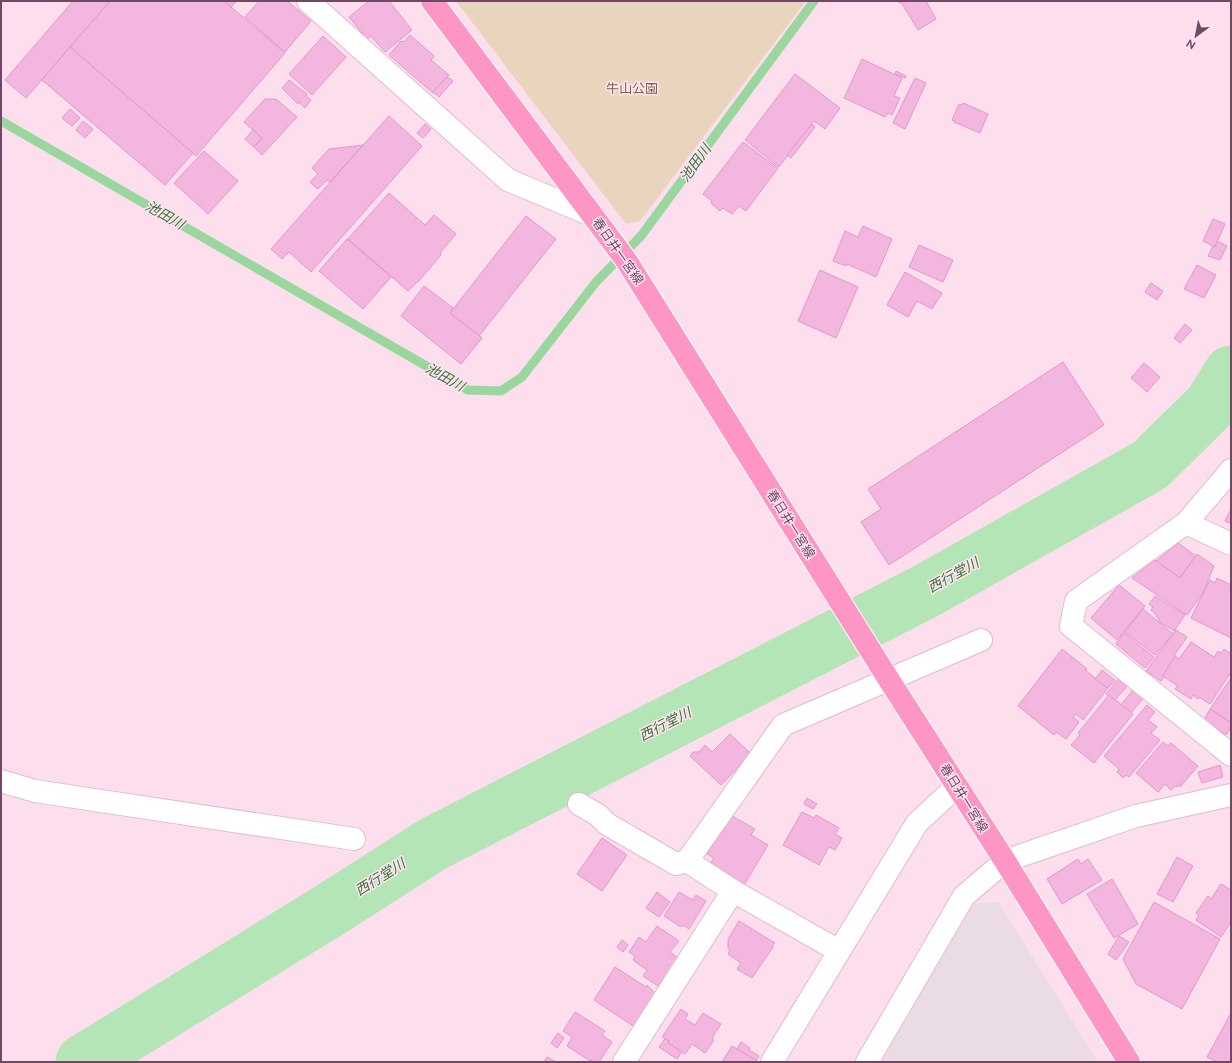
<svg xmlns="http://www.w3.org/2000/svg" width="1232" height="1063" font-family="Raleway,'Noto Sans JP',sans-serif">
	<rect width="100%" height="100%" fill="#fcdeed"/>
	<path fill="#eadbe4" d="M 998,902 L 1098,1062 L 881,1062 L 974,903 Z"/>
	<path fill="#e9d4bd" d="M 456,1 L 806,1 L 640,221 L 626,224 Z"/>
	<g fill="none" stroke-linecap="round" stroke-linejoin="round">
		<path stroke="#9ad79e" stroke-width="9" d="M 1,121 L 468,390 L 501,391 L 522,377 L 596,282 L 641,236 L 814,1"/>
		<path stroke="#b3e5b6" stroke-width="55" d="M 83,1062 L 333,908 L 433,844 L 924,592 L 1150,465 L 1211,405 L 1231,373"/>
	</g>
	<g fill="#f2b6df" stroke="#e596ce">
		<path d="M 73,1 L 110,1 L 26,98 L 5,80 Z"/>
		<path d="M 110,1 L 224,1 L 285,53 L 196,156 L 70,47 Z"/>
		<path d="M 224,1 L 237,1 L 231,7 Z"/>
		<path d="M 259,1 L 287,1 L 311,21 L 285,52 L 245,17 Z"/>
		<path d="M 369,1 L 389,1 L 412,30 L 385,52 L 371,36 L 367,39 L 349,17 Z"/>
		<path d="M 898,1 L 926,1 L 936,19 L 918,30 L 901,2 L 899,3 Z"/>
		<path d="M 410,35 L 434,56 L 431,60 L 449,75 L 433,93 L 389,55 L 401,41 L 404,42 Z"/>
		<path d="M 323,36 L 346,57 L 312,95 L 289,74 Z"/>
		<path d="M 70,47 L 193,153 L 165,185 L 42,80 Z"/>
		<path d="M 862,59 L 902,78 L 894,96 L 900,98 L 892,115 L 888,113 L 885,117 L 844,98 Z"/>
		<path d="M 896,71 L 906,76 L 905,78 L 895,74 Z"/>
		<path d="M 795,74 L 840,108 L 825,129 L 814,121 L 779,167 L 745,140 Z"/>
		<path d="M 447,77 L 453,81 L 439,97 L 433,92 Z"/>
		<path d="M 915,78 L 926,83 L 905,129 L 893,123 Z"/>
		<path d="M 289,80 L 307,94 L 306,96 L 311,100 L 305,108 L 299,102 L 298,104 L 282,88 Z"/>
		<path d="M 265,99 L 276,99 L 297,117 L 262,155 L 254,147 L 262,138 L 244,122 Z"/>
		<path d="M 963,103 L 988,114 L 980,133 L 954,122 L 955,121 L 952,120 L 959,104 L 962,105 Z"/>
		<path d="M 70,109 L 80,118 L 72,126 L 62,118 Z"/>
		<path d="M 389,116 L 422,146 L 311,272 L 289,252 L 282,259 L 271,249 Z"/>
		<path d="M 83,121 L 93,129 L 85,138 L 76,130 Z"/>
		<path d="M 425,124 L 431,129 L 423,138 L 417,133 Z"/>
		<path d="M 812,124 L 815,127 L 791,158 L 787,155 Z"/>
		<path d="M 253,130 L 262,138 L 254,147 L 245,139 Z"/>
		<path d="M 743,142 L 778,168 L 746,211 L 739,206 L 732,214 L 723,208 L 720,211 L 711,203 L 712,201 L 703,194 Z"/>
		<path d="M 363,145 L 330,182 L 327,180 L 318,189 L 310,182 L 318,174 L 312,168 L 329,149 Z"/>
		<path d="M 204,151 L 238,181 L 208,214 L 174,183 Z"/>
		<path d="M 389,193 L 425,225 L 434,215 L 456,234 L 440,253 L 441,255 L 418,282 L 417,282 L 408,291 L 348,239 Z"/>
		<path d="M 526,216 L 556,239 L 479,336 L 450,313 Z"/>
		<path d="M 1213,219 L 1225,224 L 1215,247 L 1203,241 Z"/>
		<path d="M 863,226 L 892,239 L 876,277 L 847,264 L 846,266 L 833,261 L 845,231 L 858,237 Z"/>
		<path d="M 347,239 L 391,277 L 363,309 L 319,271 Z"/>
		<path d="M 1217,241 L 1227,246 L 1220,260 L 1208,256 L 1213,246 L 1215,247 Z"/>
		<path d="M 919,245 L 953,260 L 943,282 L 909,267 Z"/>
		<path d="M 1197,265 L 1216,275 L 1204,298 L 1184,289 Z"/>
		<path d="M 820,270 L 858,287 L 836,338 L 798,321 Z"/>
		<path d="M 905,272 L 942,293 L 932,309 L 917,301 L 908,317 L 887,305 Z"/>
		<path d="M 1151,283 L 1163,291 L 1157,300 L 1145,292 Z"/>
		<path d="M 424,286 L 453,308 L 450,313 L 482,338 L 461,364 L 401,316 Z"/>
		<path d="M 1185,324 L 1192,330 L 1180,343 L 1174,338 Z"/>
		<path d="M 1063,362 L 1104,425 L 889,565 L 861,522 L 881,509 L 868,489 Z"/>
		<path d="M 1144,363 L 1160,377 L 1147,392 L 1131,378 Z"/>
		<path d="M 1231,509 L 1231,524 L 1225,521 Z"/>
		<path d="M 1178,543 L 1196,556 L 1180,578 L 1156,561 Z"/>
		<path d="M 1197,554 L 1214,566 L 1203,593 L 1187,615 L 1132,578 L 1155,560 L 1180,578 Z"/>
		<path d="M 1217,578 L 1231,585 L 1231,638 L 1191,618 L 1210,580 L 1215,583 Z"/>
		<path d="M 1119,585 L 1145,606 L 1117,640 L 1091,618 Z"/>
		<path d="M 1155,596 L 1185,615 L 1174,631 L 1160,622 L 1155,613 L 1151,610 L 1153,607 L 1149,604 Z"/>
		<path d="M 1143,609 L 1173,634 L 1155,655 L 1125,632 Z"/>
		<path d="M 1176,630 L 1187,637 L 1174,656 L 1175,656 L 1163,676 L 1164,677 L 1161,681 L 1146,671 Z"/>
		<path d="M 1124,633 L 1154,657 L 1145,668 L 1116,644 Z"/>
		<path d="M 1191,642 L 1214,657 L 1218,651 L 1221,653 L 1224,649 L 1230,653 L 1231,652 L 1231,672 L 1210,704 L 1199,697 L 1198,699 L 1193,695 L 1191,699 L 1175,689 L 1178,686 L 1163,676 L 1175,656 L 1179,659 Z"/>
		<path d="M 1062,649 L 1087,669 L 1085,670 L 1108,688 L 1083,720 L 1076,714 L 1073,717 L 1079,722 L 1066,739 L 1056,732 L 1054,735 L 1018,706 Z"/>
		<path d="M 1102,670 L 1115,680 L 1108,688 L 1095,679 Z"/>
		<path d="M 1119,678 L 1128,685 L 1115,700 L 1106,694 Z"/>
		<path d="M 1231,678 L 1231,723 L 1210,709 Z"/>
		<path d="M 1133,690 L 1143,698 L 1131,713 L 1121,705 Z"/>
		<path d="M 1109,695 L 1133,714 L 1094,763 L 1071,745 L 1080,735 L 1078,733 Z"/>
		<path d="M 1147,705 L 1155,712 L 1148,720 L 1157,727 L 1151,733 L 1160,740 L 1129,777 L 1126,775 L 1123,778 L 1117,772 L 1119,769 L 1104,756 Z"/>
		<path d="M 1210,709 L 1231,723 L 1231,727 L 1226,735 L 1204,720 Z"/>
		<path d="M 730,734 L 751,754 L 721,785 L 690,756 L 693,752 L 699,752 L 705,745 L 712,752 Z"/>
		<path d="M 1163,742 L 1168,746 L 1171,743 L 1198,766 L 1180,787 L 1178,785 L 1177,787 L 1175,786 L 1171,790 L 1165,784 L 1158,792 L 1136,773 Z"/>
		<path d="M 1220,765 L 1223,777 L 1202,783 L 1198,772 Z"/>
		<path d="M 807,798 L 817,804 L 813,809 L 804,804 Z"/>
		<path d="M 802,812 L 814,818 L 816,815 L 839,828 L 835,834 L 842,838 L 835,850 L 829,847 L 819,865 L 783,845 Z"/>
		<path d="M 732,816 L 755,829 L 751,835 L 768,845 L 744,885 L 710,864 L 714,858 L 707,854 L 722,830 L 723,831 Z"/>
		<path d="M 602,838 L 627,855 L 602,891 L 577,874 Z"/>
		<path d="M 1177,857 L 1193,866 L 1173,902 L 1157,894 Z"/>
		<path d="M 1078,859 L 1081,864 L 1088,859 L 1102,880 L 1062,904 L 1047,879 Z"/>
		<path d="M 1112,879 L 1138,924 L 1114,938 L 1087,894 Z"/>
		<path d="M 1221,884 L 1231,890 L 1231,922 L 1221,937 L 1196,920 L 1199,915 L 1196,913 L 1208,896 L 1211,899 Z"/>
		<path d="M 657,892 L 670,902 L 659,917 L 646,908 Z"/>
		<path d="M 679,892 L 693,900 L 696,895 L 706,901 L 689,929 L 683,925 L 681,927 L 664,916 Z"/>
		<path d="M 1154,902 L 1220,939 L 1182,1009 L 1136,984 L 1123,959 Z"/>
		<path d="M 739,921 L 775,943 L 772,946 L 773,947 L 752,978 L 737,969 L 741,963 L 728,954 L 730,950 L 728,949 L 728,939 Z"/>
		<path d="M 657,926 L 679,941 L 670,952 L 678,958 L 658,986 L 643,976 L 647,970 L 633,960 L 635,956 L 629,952 L 639,937 L 646,942 Z"/>
		<path d="M 1119,936 L 1129,942 L 1116,960 L 1108,954 Z"/>
		<path d="M 622,940 L 628,945 L 623,952 L 617,947 Z"/>
		<path d="M 615,967 L 646,987 L 647,985 L 655,993 L 633,1026 L 594,1000 Z"/>
		<path d="M 681,1009 L 688,1014 L 685,1019 L 695,1025 L 703,1013 L 721,1024 L 712,1038 L 714,1040 L 705,1053 L 692,1044 L 685,1054 L 668,1043 L 669,1041 L 662,1037 Z"/>
		<path d="M 575,1012 L 605,1031 L 602,1035 L 612,1042 L 599,1062 L 594,1062 L 591,1060 L 590,1061 L 567,1046 L 572,1037 L 563,1031 Z"/>
		<path d="M 1231,1013 L 1231,1062 L 1217,1062 L 1207,1057 Z"/>
		<path d="M 558,1033 L 564,1038 L 557,1048 L 551,1043 Z"/>
		<path d="M 665,1039 L 669,1041 L 668,1043 L 682,1052 L 677,1059 L 659,1047 Z"/>
		<path d="M 741,1042 L 750,1048 L 749,1050 L 759,1056 L 756,1061 L 737,1049 Z"/>
		<path d="M 732,1046 L 757,1061 L 756,1062 L 722,1062 Z"/>
		<path d="M 547,1057 L 556,1062 L 544,1062 Z"/>
	</g>
	<g fill="none" stroke-linecap="round" stroke-linejoin="round">
		<defs>
			<g id="minor">
				<path d="M 308,1 L 508,180 L 594,216"/>
				<path d="M 1231,470 L 1186,523 L 1076,601 L 1071,626 L 1231,755"/>
				<path d="M 1186,523 L 1231,544"/>
				<path d="M 1,781 L 35,791 L 354,839"/>
				<path d="M 579,804 L 598,815 L 607,824 L 676,864 L 687,861"/>
				<path d="M 733,891 L 839,951"/>
				<path d="M 624,1062 L 733,891 L 687,861 L 783,725 L 981,640"/>
				<path d="M 772,1062 L 917,823 L 957,786"/>
				<path d="M 867,1062 L 964,896 L 1005,861 L 1136,816 L 1231,795"/>
			</g>
			<path id="major" d="M 432,1 L 626,260 L 889,680 L 1005,861 L 1129,1062"/>
		</defs>
		<use href="#minor" stroke="#e0bbd1" stroke-width="24"/>
		<use href="#major" stroke="#fff" stroke-width="24"/>
		<use href="#minor" stroke="#fff" stroke-width="22"/>
		<use href="#major" stroke="#fd95c5" stroke-width="22"/>
	</g>
	<g text-anchor="middle" dominant-baseline="central" stroke-width="3" stroke-linejoin="round" paint-order="stroke">
		<g font-size="13" fill="#7e6641" stroke="#ffe5f1">
			<text x="632" y="88">牛山公園</text>
		</g>
		<g font-size="13" fill="#724766" stroke="#ffe5f1">
			<text transform="translate(618 251) rotate(55)">春日井一宮線</text>
			<text transform="translate(791 524) rotate(58)">春日井一宮線</text>
			<text transform="translate(964 798) rotate(58)">春日井一宮線</text>
		</g>
		<g font-size="14" font-style="italic" fill="#38723c" stroke="#ffe5f1">
			<text transform="translate(695 163) rotate(-54)">池田川</text>
			<text transform="translate(165 215) rotate(30)">池田川</text>
			<text transform="translate(445 377) rotate(29)">池田川</text>
			<text transform="translate(953 575) rotate(-29)">西行堂川</text>
			<text transform="translate(665 724) rotate(-27)">西行堂川</text>
			<text transform="translate(380 877) rotate(-32)">西行堂川</text>
		</g>
	</g>
	<rect width="1232" height="1063" fill="none" stroke="#724766" stroke-width="4"/>
	<g transform="translate(1196 36) rotate(212)" stroke="#ffe5f1" stroke-width="3" paint-order="stroke">
	<path d="M0-3L7 15L0 10L-7 15Z" fill="#724766"/>
	<text y="-6" font-size="11" font-weight="bold" text-anchor="middle" fill="#724766">N</text>
	</g>
</svg>
